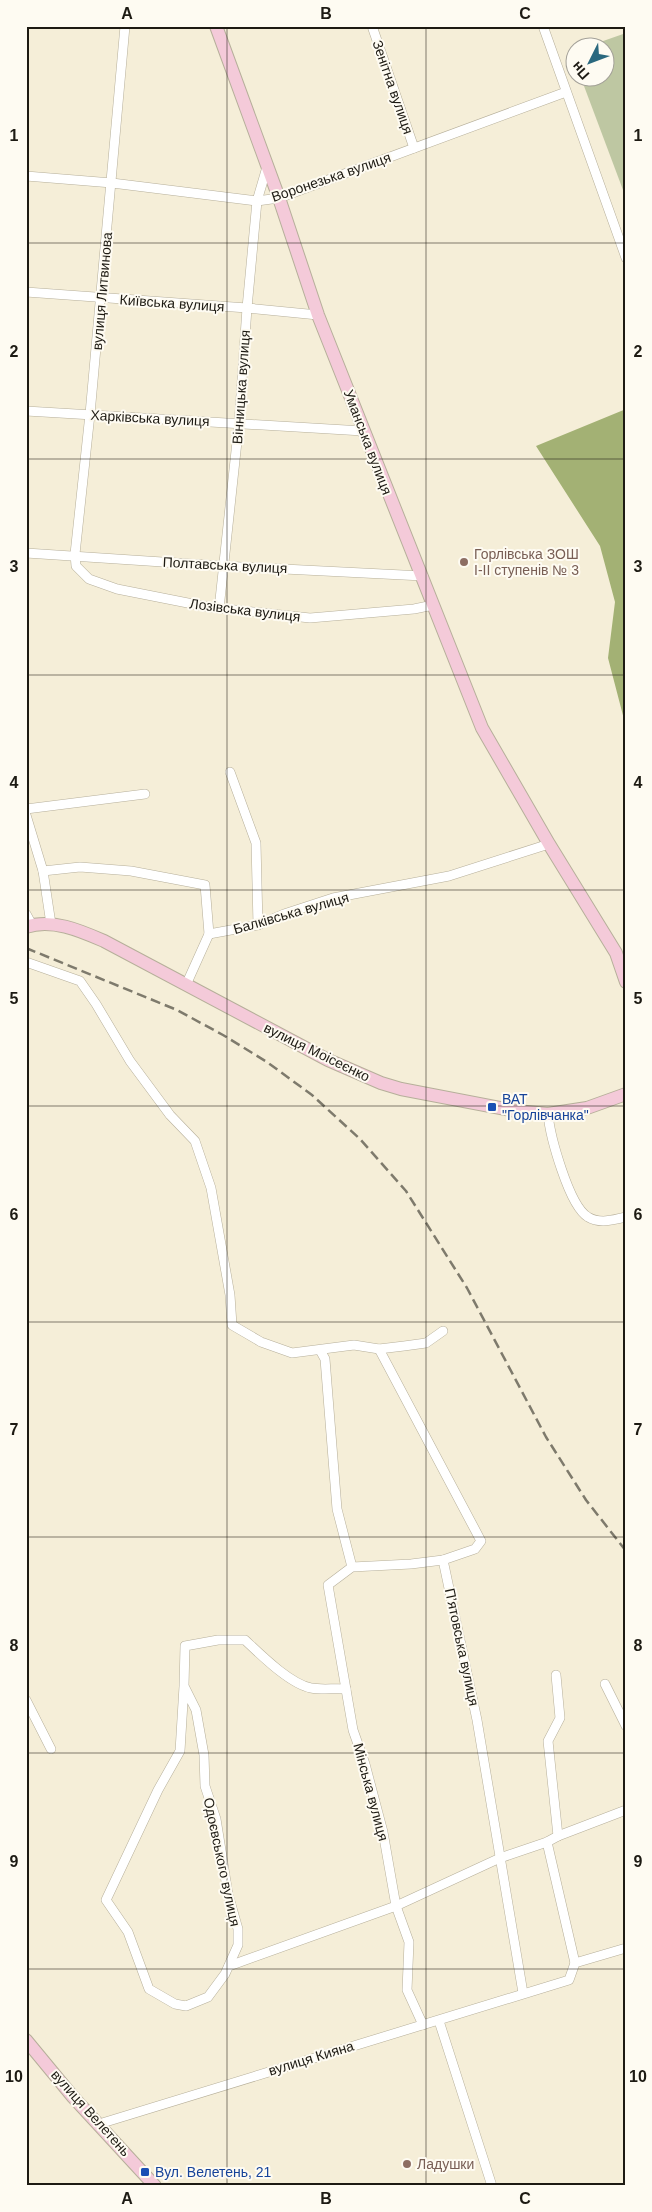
<svg xmlns="http://www.w3.org/2000/svg" width="652" height="2212" font-family="Helvetica,sans-serif">
	<rect width="100%" height="100%" fill="#f5eed8"/>
	<path fill="#bec7a2" d="M 626,33 L 626,198 L 581,78 L 604,78 L 604,48 L 586,47 Z"/>
	<path fill="#a3b174" d="M 626,409 L 626,727 L 608,658 L 615,602 L 600,546 L 536,446 Z"/>
	<g fill="none" stroke-linecap="round" stroke-linejoin="round">
		<defs>
			<g id="street">
				<path d="M 125,26 L 90,414 L 75,554 L 76,566 L 89,579 L 117,589 L 208,607 L 310,618 L 414,609 L 433,605"/>
				<path d="M 372,26 L 414,148"/>
				<path d="M 543,26 L 626,258"/>
				<path d="M 26,176 L 112,183 L 257,201 L 279,198 L 566,92"/>
				<path d="M 26,292 L 247,308 L 318,315"/>
				<path d="M 26,411 L 363,431"/>
				<path d="M 26,553 L 223,566 L 423,576"/>
				<path d="M 219,609 L 239,423 L 247,308 L 257,201 L 267,167"/>
				<path d="M 230,772 L 256,843 L 258,925"/>
				<path d="M 26,809 L 145,794"/>
				<path d="M 26,815 L 43,871 L 51,924"/>
				<path d="M 43,871 L 80,867 L 131,871 L 205,885 L 209,934 L 258,925 L 284,914 L 333,898 L 449,876 L 549,844"/>
				<path d="M 26,914 L 32,925"/>
				<path d="M 26,962 L 80,981 L 96,1004 L 130,1061 L 170,1115 L 195,1141 L 211,1188 L 230,1295 L 232,1325 L 261,1342 L 292,1353 L 354,1345 L 379,1349 L 404,1346 L 426,1343 L 443,1331"/>
				<path d="M 186,985 L 209,934"/>
				<path d="M 548,1114 C 550,1136 569,1206 588,1217 C 599,1224 614,1220 626,1217"/>
				<path d="M 379,1349 L 481,1541 L 475,1549 L 443,1560 L 411,1564 L 352,1567 L 328,1585 L 353,1730 L 365,1764 L 383,1832 L 396,1906 L 409,1942 L 407,1990 L 423,2025"/>
				<path d="M 320,1350 L 325,1359 L 337,1509 L 352,1567"/>
				<path d="M 443,1560 L 477,1720 L 523,1993"/>
				<path d="M 556,1675 L 560,1718 L 548,1741 L 558,1836"/>
				<path d="M 605,1684 L 626,1726"/>
				<path d="M 184,1686 L 180,1751 L 158,1790 L 106,1900 L 128,1932 L 149,1989 L 175,2004 L 186,2006 L 208,1997 L 225,1974 L 238,1945 L 238,1929 L 228,1894 L 216,1819 L 205,1786 L 204,1755 L 196,1710 L 184,1686 L 185,1646 L 218,1640 L 245,1640 C 261,1655 290,1684 311,1688 C 322,1690 335,1688 346,1689"/>
				<path d="M 26,1700 L 51,1749"/>
				<path d="M 547,1842 L 575,1963"/>
				<path d="M 229,1966 L 396,1906 L 500,1858 L 547,1842 L 558,1836 L 626,1810"/>
				<path d="M 439,2021 L 492,2186"/>
				<path d="M 99,2124 L 569,1980 L 575,1963 L 626,1948"/>
			</g>
			<g id="secondary">
				<path d="M 216,26 L 279,198 L 318,315 L 482,728 L 549,844 L 616,953 L 626,982"/>
				<path d="M 26,927 C 52,918 81,931 104,941 L 328,1060 L 381,1083 L 401,1089 L 516,1111 L 548,1114 L 587,1108 L 626,1094"/>
				<path d="M 26,2040 L 73,2097 L 155,2186"/>
			</g>
		</defs>
		<use href="#street" stroke="#b6af9a" stroke-width="10"/>
		<use href="#secondary" stroke="#b6af9a" stroke-width="14"/>
		<use href="#street" stroke="#fff" stroke-width="9"/>
		<use href="#secondary" stroke="#f4cad9" stroke-width="12"/>
		<path stroke="#7e7a6c" stroke-width="2.5" stroke-dasharray="10 5" stroke-linecap="butt" d="M 26,948 L 177,1010 L 223,1035 L 267,1062 L 312,1095 L 360,1139 L 406,1191 L 467,1288 L 546,1437 L 586,1500 L 626,1551"/>
	</g>
	<path fill="none" stroke="#1d1a13" stroke-width="1" stroke-opacity="0.55" d="M 227,26 L 227,2186M 426,26 L 426,2186M 26,243 L 626,243M 26,459 L 626,459M 26,675 L 626,675M 26,890 L 626,890M 26,1106 L 626,1106M 26,1322 L 626,1322M 26,1537 L 626,1537M 26,1753 L 626,1753M 26,1969 L 626,1969"/>
	<g fill="#8d6e63" stroke="#fefbf2" stroke-width="2">
		<circle cx="464" cy="562" r="5"/>
		<circle cx="407" cy="2164" r="5"/>
	</g>
	<g fill="#1a4fb4" stroke="#fefbf2" stroke-width="2">
		<rect x="487" y="1102" width="10" height="10" rx="2.5"/>
		<rect x="140" y="2167" width="10" height="10" rx="2.5"/>
	</g>
	<g text-anchor="middle" dominant-baseline="central" stroke-width="4" stroke-linejoin="round" paint-order="stroke">
		<g font-size="14" fill="#1d1a13" stroke="#fefbf2">
			<text transform="translate(393 87) rotate(71)">Зенітна вулиця</text>
			<text transform="translate(331 177) rotate(-19)">Воронезька вулиця</text>
			<text transform="translate(102 291) rotate(-85)">вулиця Литвинова</text>
			<text transform="translate(172 303) rotate(4)">Київська вулиця</text>
			<text transform="translate(241 387) rotate(-86)">Вінницька вулиця</text>
			<text transform="translate(150 418) rotate(3)">Харківська вулиця</text>
			<text transform="translate(368 442) rotate(69)">Уманська вулиця</text>
			<text transform="translate(225 565) rotate(3)">Полтавська вулиця</text>
			<text transform="translate(245 610) rotate(7)">Лозівська вулиця</text>
			<text transform="translate(291 913) rotate(-16)">Балківська вулиця</text>
			<text transform="translate(317 1052) rotate(26)">вулиця Моісеєнко</text>
			<text transform="translate(462 1647) rotate(78)">П’ятовська вулиця</text>
			<text transform="translate(371 1792) rotate(75)">Мінська вулиця</text>
			<text transform="translate(222 1862) rotate(78)">Одоєвського вулиця</text>
			<text transform="translate(311 2058) rotate(-17)">вулиця Кияна</text>
			<text transform="translate(91 2113) rotate(48)">вулиця Велетень</text>
		</g>
		<g font-size="14" fill="#785e54" stroke="#fefbf2" text-anchor="start">
			<text x="474" y="554">Горлівська ЗОШ<tspan x="474" dy="16">І-ІІ ступенів № 3</tspan></text>
			<text x="417" y="2164">Ладушки</text>
		</g>
		<g font-size="14" fill="#164399" stroke="#fefbf2" text-anchor="start">
			<text x="502" y="1099">ВАТ<tspan x="502" dy="16">"Горлівчанка"</tspan></text>
			<text x="155" y="2172">Вул. Велетень, 21</text>
		</g>
	</g>
	<rect width="652" height="2212" fill="none" stroke="#fefbf2" stroke-width="55"/>
	<g transform="translate(590 62) rotate(228)"><circle r="24" fill="#fefbf2" stroke="#a4a199"/>
	<path d="M0-4L9 19L0 12L-9 19Z" fill="#2a687e"/>
	<text y="-8" font-size="14" font-weight="bold" text-anchor="middle" fill="#1d1a13">Пн</text>
	</g>
	<rect x="28" y="28" width="596" height="2156" fill="none" stroke="#1d1a13" stroke-width="2"/>
	<g font-size="16" text-anchor="middle" font-weight="bold" fill="#1d1a13">
		<text x="127" y="19">A</text>
		<text x="326" y="19">B</text>
		<text x="525" y="19">C</text>
		<text x="14" y="141">1</text>
		<text x="638" y="141">1</text>
		<text x="14" y="357">2</text>
		<text x="638" y="357">2</text>
		<text x="14" y="572">3</text>
		<text x="638" y="572">3</text>
		<text x="14" y="788">4</text>
		<text x="638" y="788">4</text>
		<text x="14" y="1004">5</text>
		<text x="638" y="1004">5</text>
		<text x="14" y="1220">6</text>
		<text x="638" y="1220">6</text>
		<text x="14" y="1435">7</text>
		<text x="638" y="1435">7</text>
		<text x="14" y="1651">8</text>
		<text x="638" y="1651">8</text>
		<text x="14" y="1867">9</text>
		<text x="638" y="1867">9</text>
		<text x="14" y="2082">10</text>
		<text x="638" y="2082">10</text>
		<text x="127" y="2204">A</text>
		<text x="326" y="2204">B</text>
		<text x="525" y="2204">C</text>
	</g>
</svg>
